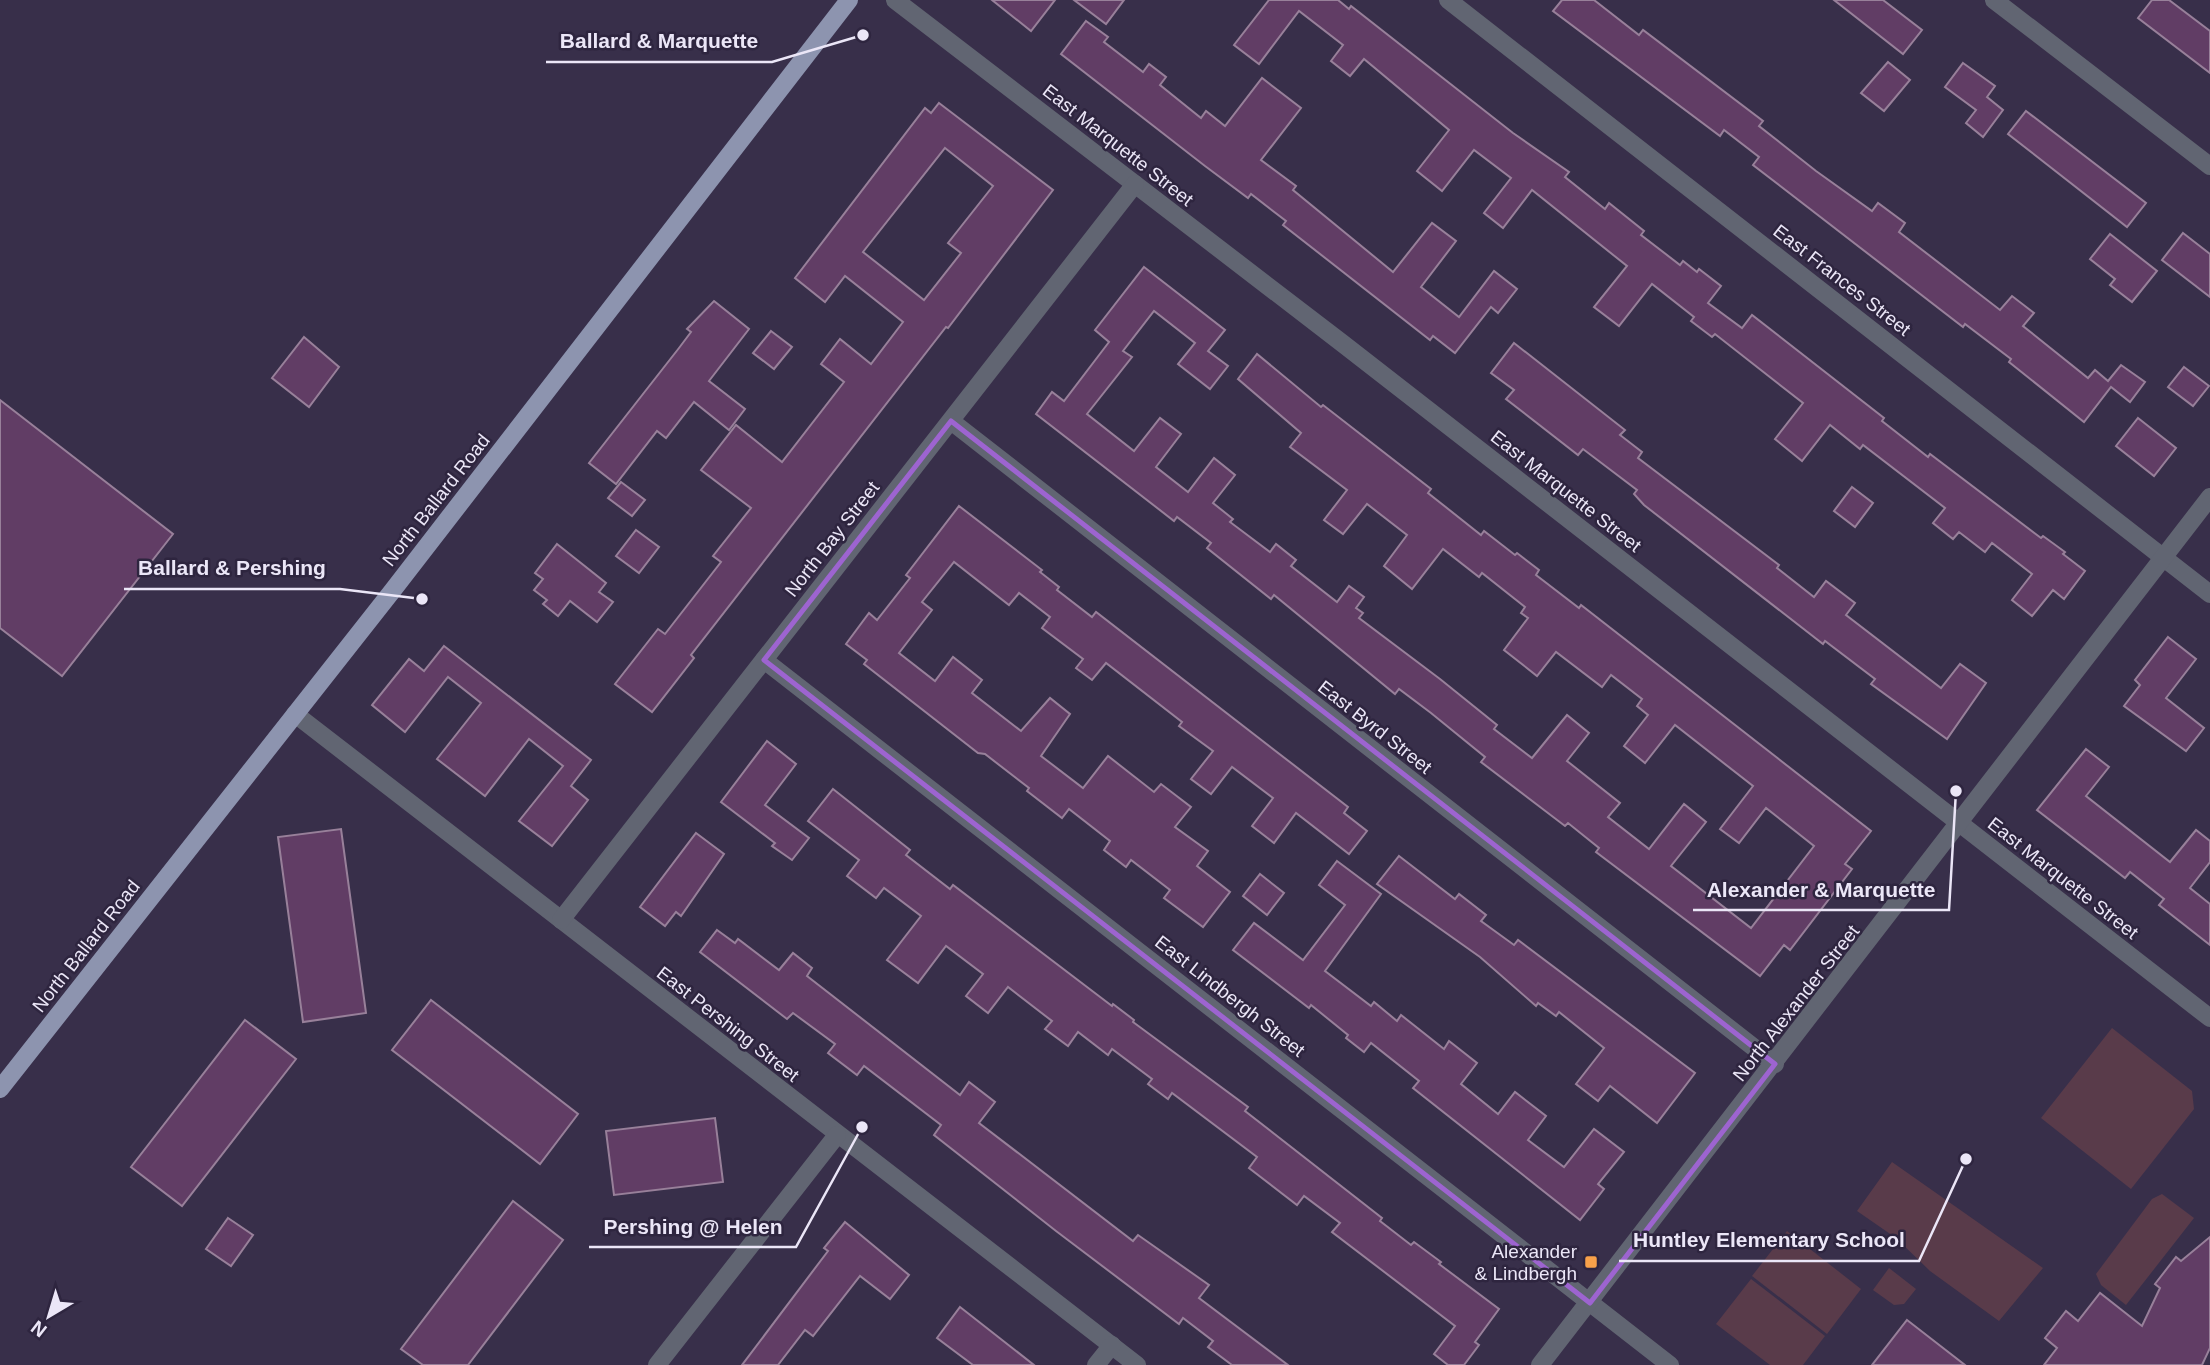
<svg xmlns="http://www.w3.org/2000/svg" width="2210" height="1365" font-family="Helvetica,sans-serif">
	<rect width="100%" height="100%" fill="#382f4a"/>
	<g fill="#593b4a">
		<path d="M 2112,1028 L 2192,1091 L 2194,1109 L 2131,1189 L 2041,1118 Z"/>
		<path d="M 1892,1162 L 2043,1268 L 1999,1321 L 1930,1271 L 1896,1238 L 1857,1211 Z"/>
		<path d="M 2162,1194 L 2194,1218 L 2126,1305 L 2101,1285 L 2096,1274 L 2152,1199 Z"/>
		<path d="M 1787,1231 L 1861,1289 L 1827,1334 L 1752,1276 Z"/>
		<path d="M 1889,1268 L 1916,1289 L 1904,1304 L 1894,1305 L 1873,1290 Z"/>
		<path d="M 1751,1279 L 1825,1336 L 1803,1365 L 1770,1365 L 1716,1324 Z"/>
	</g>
	<g fill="#613d65" stroke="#98809a" stroke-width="2" fill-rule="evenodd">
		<path d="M 992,0 L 1055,0 L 1031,31 Z"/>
		<path d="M 1074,0 L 1124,0 L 1106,24 Z"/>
		<path d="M 1269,0 L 1338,0 L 1349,9 L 1351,6 L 1513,133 L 1569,172 L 1565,177 L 1605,209 L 1609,203 L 1644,231 L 1641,235 L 1680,265 L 1683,261 L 1697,272 L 1699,269 L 1721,286 L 1708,303 L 1742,328 L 1752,315 L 1884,418 L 1882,421 L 1928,457 L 1930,454 L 2041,538 L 2043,536 L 2065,552 L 2063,554 L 2085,571 L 2064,599 L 2053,590 L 2032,616 L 2012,600 L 2032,574 L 1992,543 L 1985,552 L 1959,532 L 1953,539 L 1933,523 L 1945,508 L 1863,445 L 1860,449 L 1830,425 L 1802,461 L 1775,439 L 1803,403 L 1715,334 L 1712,337 L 1691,321 L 1694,317 L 1652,284 L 1619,326 L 1594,307 L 1627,266 L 1532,190 L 1503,228 L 1484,213 L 1511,178 L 1474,150 L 1442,191 L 1417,171 L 1449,130 L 1364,59 L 1350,76 L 1331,61 L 1343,45 L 1299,11 L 1259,64 L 1234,45 Z"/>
		<path d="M 1562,0 L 1594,0 L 1639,35 L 1643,30 L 1763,121 L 1759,126 L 1816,171 L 1872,211 L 1878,203 L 1905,223 L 1899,232 L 2000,310 L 2012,296 L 2034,313 L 2023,326 L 2088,378 L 2095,370 L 2108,381 L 2121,365 L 2145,382 L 2130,402 L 2111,387 L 2084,422 L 2009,362 L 2011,359 L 1965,324 L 1963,327 L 1753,165 L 1759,157 L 1724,130 L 1720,136 L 1553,11 Z"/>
		<path d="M 1834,0 L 1883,0 L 1922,30 L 1903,54 Z"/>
		<path d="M 2152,0 L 2169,0 L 2210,31 L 2210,73 L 2138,18 Z"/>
		<path d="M 1086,21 L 1108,37 L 1104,42 L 1143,72 L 1149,64 L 1166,77 L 1160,85 L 1201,118 L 1206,111 L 1225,126 L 1262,78 L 1301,108 L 1261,160 L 1296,186 L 1293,190 L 1393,272 L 1432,223 L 1456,241 L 1421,287 L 1459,317 L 1494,271 L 1517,289 L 1498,313 L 1491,307 L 1455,353 L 1433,336 L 1430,340 L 1283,225 L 1286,221 L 1251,194 L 1248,198 L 1205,166 L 1061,54 Z"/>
		<path d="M 1888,62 L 1910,80 L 1884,111 L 1861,93 Z"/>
		<path d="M 1963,63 L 1995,86 L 1987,97 L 2003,110 L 1983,137 L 1966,123 L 1976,110 L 1945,87 Z"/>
		<path d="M 939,103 L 1053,190 L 948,328 L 946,327 L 691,655 L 694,658 L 652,712 L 615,684 L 658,629 L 665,634 L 721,562 L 713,556 L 751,508 L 701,470 L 736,425 L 782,462 L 844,382 L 821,364 L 840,339 L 871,364 L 903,322 L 845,276 L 825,302 L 795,278 L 925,108 L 931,113 ZM 945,148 L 993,186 L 948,243 L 961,253 L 924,300 L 863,252 Z"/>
		<path d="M 2026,111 L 2146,203 L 2127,227 L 2008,134 Z"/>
		<path d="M 2183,233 L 2210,254 L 2210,297 L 2162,260 Z"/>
		<path d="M 2110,234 L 2157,271 L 2132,302 L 2110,285 L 2115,279 L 2090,259 Z"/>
		<path d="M 1144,267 L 1225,330 L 1208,351 L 1228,366 L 1210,389 L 1178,364 L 1195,343 L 1154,311 L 1123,351 L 1132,357 L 1087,414 L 1134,451 L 1160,418 L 1181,434 L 1156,467 L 1188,492 L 1214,458 L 1235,475 L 1213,503 L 1233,519 L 1230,522 L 1270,552 L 1276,544 L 1296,560 L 1291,566 L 1337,602 L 1349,586 L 1364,597 L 1356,608 L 1363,613 L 1359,618 L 1440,679 L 1497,725 L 1494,729 L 1532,758 L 1567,715 L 1589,733 L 1567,761 L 1620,803 L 1608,817 L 1649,849 L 1684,804 L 1706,822 L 1671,866 L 1751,928 L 1814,846 L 1766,808 L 1739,843 L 1720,829 L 1753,786 L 1675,725 L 1645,763 L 1624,746 L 1648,715 L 1637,706 L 1642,699 L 1611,675 L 1602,687 L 1556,652 L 1537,676 L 1504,650 L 1528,618 L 1521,613 L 1525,607 L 1482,573 L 1479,577 L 1443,549 L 1412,589 L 1384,566 L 1407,535 L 1367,504 L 1343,534 L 1324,520 L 1347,490 L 1290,447 L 1301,433 L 1238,379 L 1257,354 L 1321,407 L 1323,405 L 1431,489 L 1428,493 L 1481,535 L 1484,531 L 1515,555 L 1517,553 L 1539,570 L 1536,575 L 1579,608 L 1581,605 L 1871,831 L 1845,864 L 1852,869 L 1790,950 L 1784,945 L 1760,976 L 1596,852 L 1599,848 L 1568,823 L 1565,826 L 1481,762 L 1485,757 L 1431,713 L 1399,689 L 1395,694 L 1274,595 L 1271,599 L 1207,548 L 1211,543 L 1177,517 L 1174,521 L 1036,414 L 1052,392 L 1064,401 L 1109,342 L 1095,330 Z"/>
		<path d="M 714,301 L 749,329 L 709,381 L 745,409 L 729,430 L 694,402 L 666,438 L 657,431 L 616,484 L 589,463 L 679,348 L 691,332 L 687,329 Z"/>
		<path d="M 771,331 L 792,347 L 774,369 L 753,353 Z"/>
		<path d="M 304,337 L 339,367 L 309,407 L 272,378 Z"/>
		<path d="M 1514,343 L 1625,430 L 1620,435 L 1642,452 L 1638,458 L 1779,565 L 1777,568 L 1814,597 L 1826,581 L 1855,603 L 1846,615 L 1941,688 L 1960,664 L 1986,683 L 1947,739 L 1871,684 L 1875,679 L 1825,641 L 1823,644 L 1644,505 L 1634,494 L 1637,490 L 1583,449 L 1578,455 L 1506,399 L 1514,390 L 1491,373 Z"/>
		<path d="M 2184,367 L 2209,386 L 2193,406 L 2168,387 Z"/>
		<path d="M 0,400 L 173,534 L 62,676 L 0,628 Z"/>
		<path d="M 2138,418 L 2176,448 L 2154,476 L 2116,446 Z"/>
		<path d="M 621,482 L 645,500 L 632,516 L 608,498 Z"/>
		<path d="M 1852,487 L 1873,503 L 1855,527 L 1834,511 Z"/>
		<path d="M 959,506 L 1042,570 L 1040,572 L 1059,587 L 1057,590 L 1092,617 L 1096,612 L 1348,807 L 1344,813 L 1367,831 L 1349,854 L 1296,813 L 1274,843 L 1252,826 L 1273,798 L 1232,767 L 1211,794 L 1191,779 L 1213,751 L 1179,726 L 1182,722 L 1106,663 L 1092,680 L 1076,668 L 1083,659 L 1042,628 L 1050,617 L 1019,593 L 1009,605 L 954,562 L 922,602 L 932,610 L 899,653 L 935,681 L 953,657 L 982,680 L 972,693 L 1021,731 L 1050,698 L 1070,714 L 1041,756 L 1083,788 L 1108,756 L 1154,792 L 1161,784 L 1191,807 L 1175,827 L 1208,851 L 1197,866 L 1230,892 L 1203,927 L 1164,898 L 1170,890 L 1131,860 L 1126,867 L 1104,850 L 1110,841 L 1069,809 L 1062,818 L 1027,791 L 1029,788 L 985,754 L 978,753 L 864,664 L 867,660 L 846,644 L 869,613 L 877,620 L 910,578 L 906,575 Z"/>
		<path d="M 636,530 L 659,547 L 639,573 L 616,556 Z"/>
		<path d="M 557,544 L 606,583 L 599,592 L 613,602 L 597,622 L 570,601 L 558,616 L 543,604 L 547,600 L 534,590 L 543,579 L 535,573 Z"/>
		<path d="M 2168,637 L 2196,659 L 2166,698 L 2204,728 L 2186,751 L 2124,706 L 2140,685 L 2135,680 Z"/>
		<path d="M 444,646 L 591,760 L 571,786 L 588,800 L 552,846 L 519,821 L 563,766 L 529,739 L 485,796 L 437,759 L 481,703 L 448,677 L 405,732 L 372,705 L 409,659 L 424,671 Z"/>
		<path d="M 767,741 L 796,764 L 765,805 L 809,838 L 792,860 L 772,846 L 775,843 L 721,802 Z"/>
		<path d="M 2086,749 L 2109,767 L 2086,796 L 2170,862 L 2196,830 L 2210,841 L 2210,862 L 2190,888 L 2210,904 L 2210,945 L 2159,905 L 2164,899 L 2130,872 L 2125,878 L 2037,810 Z"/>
		<path d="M 833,789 L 910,850 L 906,855 L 950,889 L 953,885 L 1112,1006 L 1113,1004 L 1134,1020 L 1133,1022 L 1248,1107 L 1245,1111 L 1382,1218 L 1380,1221 L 1411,1245 L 1414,1242 L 1441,1262 L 1439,1264 L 1499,1309 L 1475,1342 L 1479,1345 L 1464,1365 L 1448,1365 L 1434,1354 L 1455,1326 L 1332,1232 L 1340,1223 L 1304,1196 L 1297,1205 L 1249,1168 L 1257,1157 L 1172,1093 L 1168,1099 L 1148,1084 L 1152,1079 L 1112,1049 L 1108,1055 L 1078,1032 L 1068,1046 L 1045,1029 L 1052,1021 L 1008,987 L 988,1013 L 966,996 L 983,974 L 946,946 L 918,983 L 887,960 L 921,916 L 884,888 L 876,898 L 847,876 L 859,860 L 808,821 Z"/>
		<path d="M 341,829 L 366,1013 L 303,1022 L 278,837 Z"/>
		<path d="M 696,833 L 724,854 L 681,916 L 676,912 L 665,926 L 640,907 Z"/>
		<path d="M 1399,856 L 1455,899 L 1459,894 L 1486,915 L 1481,921 L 1514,945 L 1518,940 L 1695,1073 L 1657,1123 L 1610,1086 L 1598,1101 L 1576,1084 L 1604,1048 L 1559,1012 L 1556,1016 L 1538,1003 L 1536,1006 L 1480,957 L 1377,884 Z"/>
		<path d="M 1337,861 L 1381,894 L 1325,971 L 1371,1006 L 1374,1002 L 1397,1021 L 1401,1015 L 1444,1049 L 1449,1041 L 1477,1063 L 1461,1084 L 1498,1114 L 1515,1092 L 1546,1116 L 1528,1140 L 1564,1167 L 1594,1129 L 1624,1152 L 1598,1184 L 1604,1189 L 1580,1220 L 1413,1088 L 1419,1081 L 1371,1043 L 1364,1052 L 1346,1038 L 1348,1035 L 1311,1005 L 1309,1008 L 1233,950 L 1254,923 L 1303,960 L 1345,905 L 1319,885 Z"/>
		<path d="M 1260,874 L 1284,893 L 1267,915 L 1243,896 Z"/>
		<path d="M 717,930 L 735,943 L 738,939 L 779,970 L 793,953 L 812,968 L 807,976 L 960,1095 L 969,1082 L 995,1102 L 979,1123 L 1133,1241 L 1138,1235 L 1209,1285 L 1199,1298 L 1288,1365 L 1232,1365 L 1208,1347 L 1213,1341 L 1183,1318 L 1179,1324 L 1056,1231 L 934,1135 L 941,1125 L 864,1066 L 857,1075 L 828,1053 L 835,1044 L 793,1013 L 787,1019 L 700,952 Z"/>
		<path d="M 431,1000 L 578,1114 L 540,1164 L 392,1050 Z"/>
		<path d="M 245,1020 L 296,1059 L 182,1206 L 131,1167 Z"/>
		<path d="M 715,1118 L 723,1182 L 614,1195 L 606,1131 Z"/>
		<path d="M 513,1201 L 563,1240 L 468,1365 L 423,1365 L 401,1349 Z"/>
		<path d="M 228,1218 L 253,1235 L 231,1266 L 206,1249 Z"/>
		<path d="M 845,1222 L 909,1275 L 890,1299 L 860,1276 L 813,1336 L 805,1330 L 778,1365 L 742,1365 L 828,1251 L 824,1248 Z"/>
		<path d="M 2210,1237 L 2210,1348 L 2202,1365 L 2044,1365 L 2057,1348 L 2045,1338 L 2066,1311 L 2078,1321 L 2100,1293 L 2142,1326 L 2160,1288 L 2155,1284 L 2176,1257 L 2181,1261 Z"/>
		<path d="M 960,1307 L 1034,1365 L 973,1365 L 937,1338 Z"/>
		<path d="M 1907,1320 L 1965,1365 L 1872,1365 Z"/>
	</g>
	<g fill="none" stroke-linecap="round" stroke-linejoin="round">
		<g stroke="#616572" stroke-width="18">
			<path d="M 895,0 L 1342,343 L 2210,1018"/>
			<path d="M 1448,0 L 2210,594"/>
			<path d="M 1994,0 L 2210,166"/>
			<path d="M 951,421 L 1775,1064"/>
			<path d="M 764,660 L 1670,1365"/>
			<path d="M 295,714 L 1137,1365"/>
			<path d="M 561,920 L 1135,184"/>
			<path d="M 657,1365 L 837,1135"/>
			<path d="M 1096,1365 L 1112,1345"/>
			<path d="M 1540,1365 L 2210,497"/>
		</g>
		<path stroke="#8d94af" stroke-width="18" d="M 0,1089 L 393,590 L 849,0"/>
	</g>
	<path fill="none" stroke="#9d64d0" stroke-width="5" stroke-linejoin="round" d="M 951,421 L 1775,1064 L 1590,1303 L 764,660 Z"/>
	<rect fill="#f8a14a" stroke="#2e253f" stroke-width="2.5" x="1584" y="1255" width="14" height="14" rx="3.5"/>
	<g text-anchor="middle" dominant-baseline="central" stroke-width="5" stroke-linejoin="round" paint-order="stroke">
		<g font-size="19" fill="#ebe6f7" stroke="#2e253f">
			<text transform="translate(1118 145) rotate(38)">East Marquette Street</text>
			<text transform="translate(1842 280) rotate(38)">East Frances Street</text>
			<text transform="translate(1566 491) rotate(38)">East Marquette Street</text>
			<text transform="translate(436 500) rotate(-52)">North Ballard Road</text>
			<text transform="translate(832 539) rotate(-52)">North Bay Street</text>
			<text transform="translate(1375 727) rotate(38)">East Byrd Street</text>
			<text transform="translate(2063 878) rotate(38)">East Marquette Street</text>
			<text transform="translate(86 946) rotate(-52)">North Ballard Road</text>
			<text transform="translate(1230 996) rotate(38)">East Lindbergh Street</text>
			<text transform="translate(1796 1003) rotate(-52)">North Alexander Street</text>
			<text transform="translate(728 1024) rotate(38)">East Pershing Street</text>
		</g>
		<g font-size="19" fill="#ebe6f7" stroke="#2e253f" text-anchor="end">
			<text x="1577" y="1251">Alexander<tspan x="1577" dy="22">&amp; Lindbergh</tspan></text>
		</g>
	</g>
	<path fill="none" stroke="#ebe6f7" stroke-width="2.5" d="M863 35L772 62H546M422 599L340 589H124M1956 791L1949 910H1693M862 1127L796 1247H589M1966 1159L1919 1261H1619"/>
	<g fill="#ebe6f7" stroke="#2e253f" stroke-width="2.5">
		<circle cx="863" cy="35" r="7"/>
		<circle cx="422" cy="599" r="7"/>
		<circle cx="1956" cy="791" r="7"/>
		<circle cx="862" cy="1127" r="7"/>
		<circle cx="1966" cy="1159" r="7"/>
	</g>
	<g font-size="21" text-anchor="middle" font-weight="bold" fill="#ebe6f7" stroke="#2e253f" stroke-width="5" stroke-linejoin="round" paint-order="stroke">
		<text x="659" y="48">Ballard &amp; Marquette</text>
		<text x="232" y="575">Ballard &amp; Pershing</text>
		<text x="1821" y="897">Alexander &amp; Marquette</text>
		<text x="693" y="1234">Pershing @ Helen</text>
		<text x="1769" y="1247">Huntley Elementary School</text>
	</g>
	<g transform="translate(49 1316) rotate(218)" stroke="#2e253f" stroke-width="5" paint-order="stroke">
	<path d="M0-5L12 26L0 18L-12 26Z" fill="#ebe6f7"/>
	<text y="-10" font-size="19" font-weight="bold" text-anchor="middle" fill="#ebe6f7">N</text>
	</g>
</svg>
